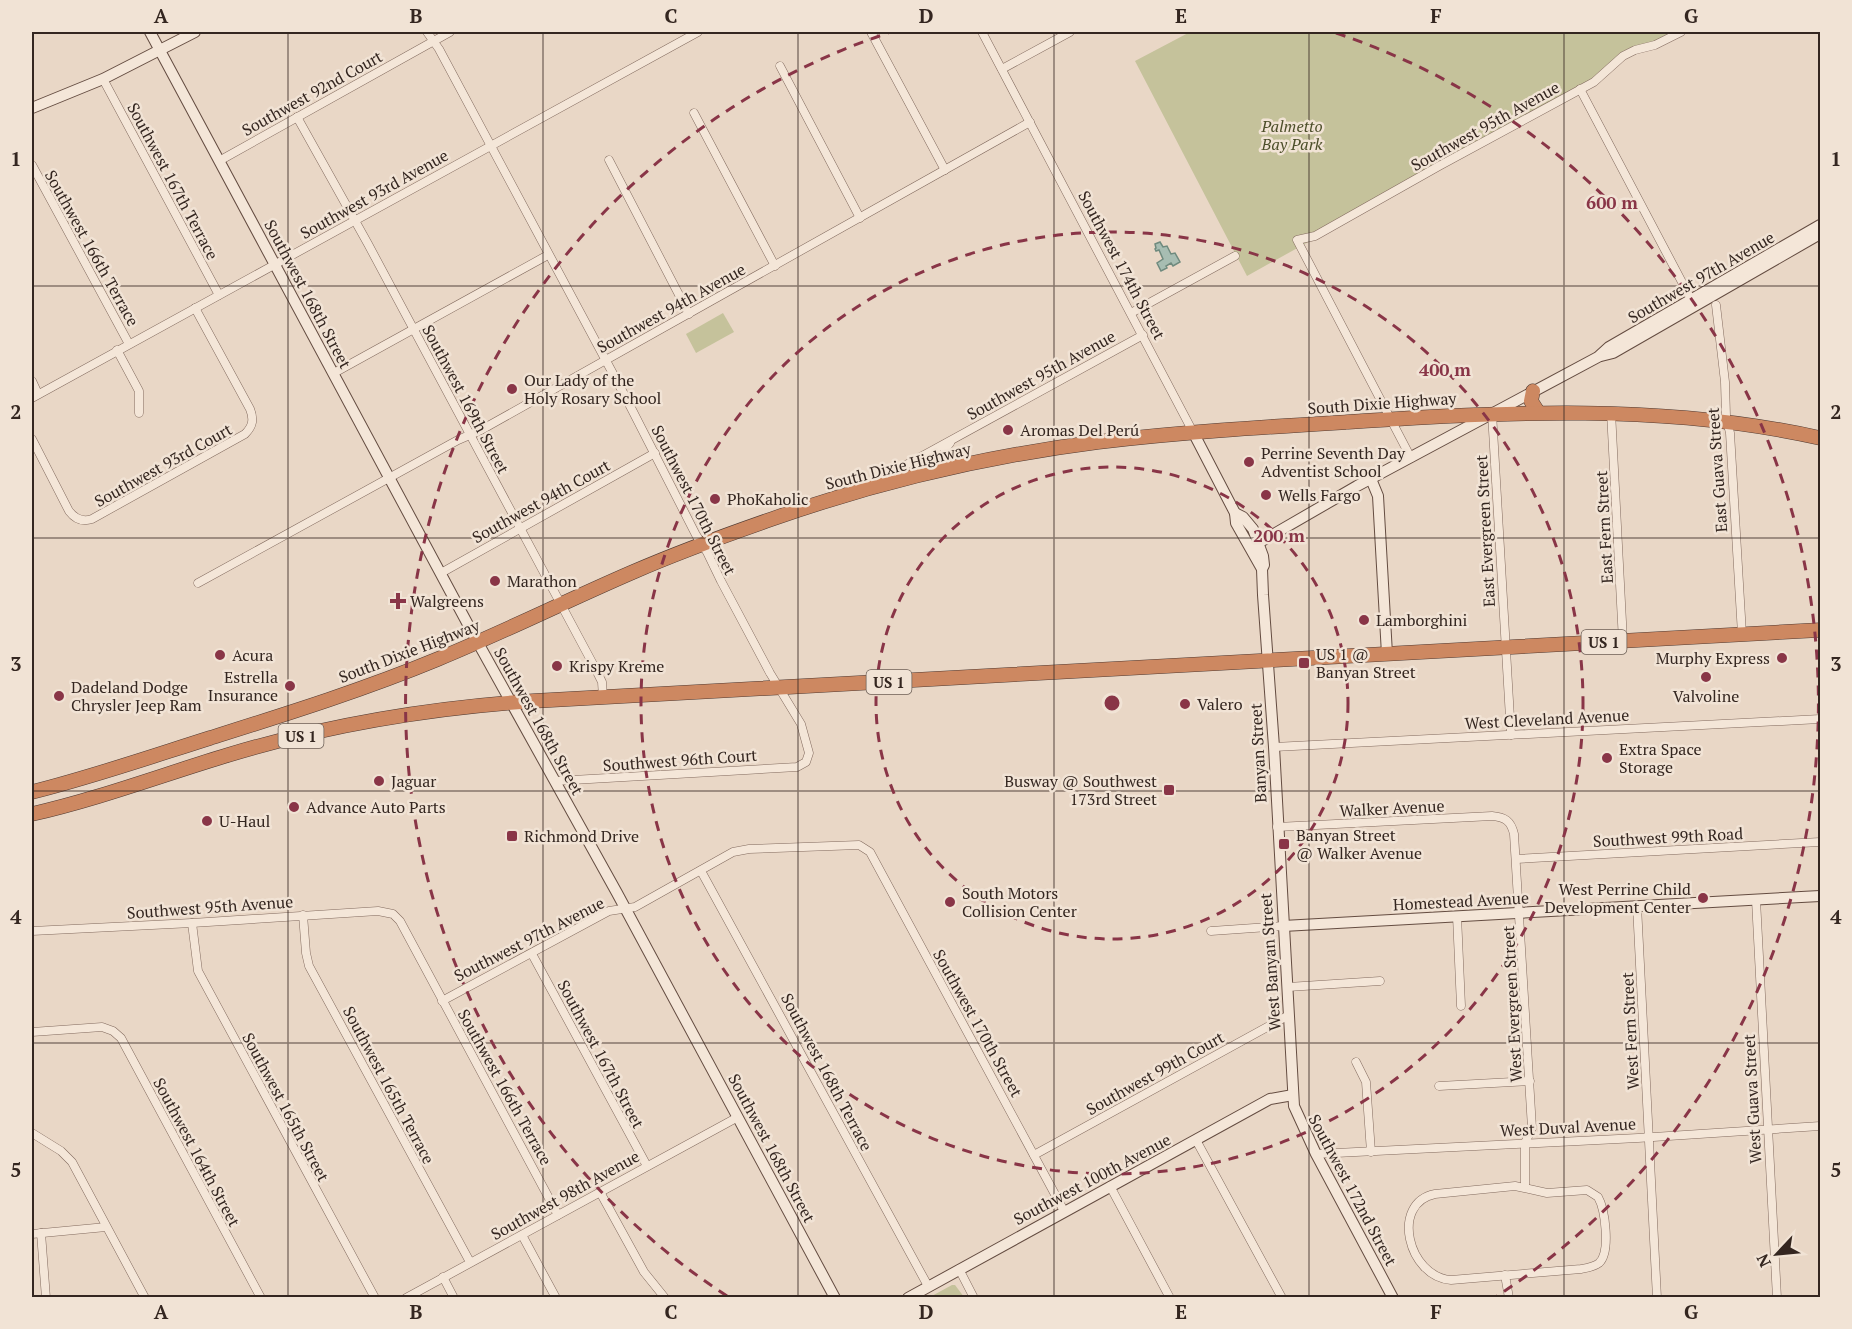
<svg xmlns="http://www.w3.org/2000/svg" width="1852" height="1329" font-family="'PT Serif',serif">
	<rect width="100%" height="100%" fill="#e9d7c6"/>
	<g fill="#c5c29b">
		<path d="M 1190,32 L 1672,32 L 1653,42 L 1635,46 L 1623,51 L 1573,95 L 1247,276 L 1135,61 Z"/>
		<path d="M 723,313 L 734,332 L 696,353 L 686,334 Z"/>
		<path d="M 952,1285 L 955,1285 L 964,1297 L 930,1297 Z"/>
	</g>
	<path fill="#a7bdb2" stroke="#6f8a7e" stroke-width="1.5" d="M 1160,242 L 1163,247 L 1167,246 L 1171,254 L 1175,253 L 1180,262 L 1173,266 L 1171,263 L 1166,266 L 1167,268 L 1161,271 L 1157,263 L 1163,259 L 1159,250 L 1156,251 L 1155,249 L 1156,248 L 1155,244 Z"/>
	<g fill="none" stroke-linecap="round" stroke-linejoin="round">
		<defs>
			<g id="street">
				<path d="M 427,32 L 439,49 L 626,398 L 696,535 L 707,552 L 721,581 L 770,673 L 801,724 L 809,753 L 806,762 L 797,767 L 555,781"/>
				<path d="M 871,32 L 945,170"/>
				<path d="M 982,32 L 1193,432"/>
				<path d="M 780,66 L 860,218"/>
				<path d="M 1002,69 L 1070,32"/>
				<path d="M 103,79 L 219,295"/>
				<path d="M 1580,89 L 1693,303"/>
				<path d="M 694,113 L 775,266"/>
				<path d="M 297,117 L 368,244 L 594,666 L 602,682 L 603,697"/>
				<path d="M 609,160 L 689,314"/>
				<path d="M 219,161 L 450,32"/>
				<path d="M 32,165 L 129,344"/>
				<path d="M 1716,305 L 1725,382 L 1726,416 L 1730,433 L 1742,634"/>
				<path d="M 1131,313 L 1235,256"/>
				<path d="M 117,350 L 139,391 L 139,413"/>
				<path d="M 334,373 L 548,255"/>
				<path d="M 32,381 L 38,394"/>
				<path d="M 32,398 L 698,32"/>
				<path d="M 1611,412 L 1623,641"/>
				<path d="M 1492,413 L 1511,735"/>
				<path d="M 32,439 L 69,511 C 75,519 83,522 92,519 L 245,434 C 253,426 254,419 250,409 L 195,308"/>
				<path d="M 950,443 C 942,452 940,461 950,468"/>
				<path d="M 1411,458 L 1297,240 L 1315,236 L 1439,166 L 1594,82 L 1623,56 L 1635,50 L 1655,45 L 1681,32"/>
				<path d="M 873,483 L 1143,335"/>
				<path d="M 441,573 L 655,453"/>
				<path d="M 198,583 L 458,440 L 481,430 L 1030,122"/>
				<path d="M 1274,747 L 1820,719"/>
				<path d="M 1277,827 L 1492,816 C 1505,817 1511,821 1514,834 L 1532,1128 L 1525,1143 L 1525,1186"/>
				<path d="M 1516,859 L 1820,842"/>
				<path d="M 701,871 L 928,1286"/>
				<path d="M 1756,900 L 1777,1298"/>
				<path d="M 1637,906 L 1657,1298"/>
				<path d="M 303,915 L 306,953 L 309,966 L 470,1262"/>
				<path d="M 1457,916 L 1461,1006"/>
				<path d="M 192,923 L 198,971 L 375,1298"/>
				<path d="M 32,931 L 192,923 L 378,911 L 393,914 L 400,921 L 558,1215"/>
				<path d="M 1211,931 L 1283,926"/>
				<path d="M 532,954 L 647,1166"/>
				<path d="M 1288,987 L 1380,981"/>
				<path d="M 442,1001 L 609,911 L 635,907 L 733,852 L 749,849 L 859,845 L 870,852 L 1064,1211"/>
				<path d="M 32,1032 L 102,1027 L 113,1031 L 121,1038 L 261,1298"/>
				<path d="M 1356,1062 L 1366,1082 L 1371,1152"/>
				<path d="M 1439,1086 L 1530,1081"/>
				<path d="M 32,1133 L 61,1151 L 72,1162 L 145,1298"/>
				<path d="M 1196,1140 L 1282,1298"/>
				<path d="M 1316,1154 L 1638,1138 L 1820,1126"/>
				<path d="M 1034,1155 L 1289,1015"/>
				<path d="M 1110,1186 L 1170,1298"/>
				<path d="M 1515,1186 L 1547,1193 L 1587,1190 L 1598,1197 C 1605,1209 1611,1252 1599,1263 C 1594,1267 1587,1268 1581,1269 L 1451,1280 C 1408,1277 1390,1203 1435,1194 Z"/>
				<path d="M 600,1192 L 644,1272 L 665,1298"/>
				<path d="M 41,1233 L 46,1298"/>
				<path d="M 32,1234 L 106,1227"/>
				<path d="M 522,1235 L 556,1298"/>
				<path d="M 959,1269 L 974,1298"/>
				<path d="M 1505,1275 L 1509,1298"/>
				<path d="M 443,1277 L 454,1298"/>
				<path d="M 406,1298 L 738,1117"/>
			</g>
			<g id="secondary">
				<path d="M 150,32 L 472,632 L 617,893 L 835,1298"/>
				<path d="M 32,108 L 103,79 L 195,32"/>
				<path d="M 1601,356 L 1613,353 L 1820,234"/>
				<path d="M 1193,432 L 1235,513"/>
				<path d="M 1371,479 L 1378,496 L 1387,654"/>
				<path d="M 1255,545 L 1357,486 L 1598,357 L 1609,347 L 1820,225"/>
				<path d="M 1262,569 L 1236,523 L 1235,513 L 1243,517 L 1253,529 L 1263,556 L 1264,565 L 1262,569 L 1263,595 L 1274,747 L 1294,1106 L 1316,1154 L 1393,1298"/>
				<path d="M 1283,926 L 1820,896"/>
				<path d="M 908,1298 L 1270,1099 L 1293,1095"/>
			</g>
			<g id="highway">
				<path d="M 1533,391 L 1531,401 L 1538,412"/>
				<path d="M 32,792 C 92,777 150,757 210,738 C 286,714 363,690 438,659 C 504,632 568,600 633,572 C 679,552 726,535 772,519 C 877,482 988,456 1098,442 C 1181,432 1265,427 1348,422 C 1507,412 1664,403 1820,438"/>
				<path d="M 32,814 C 98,799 162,775 228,755 C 327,725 430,708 533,701 L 1820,630"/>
			</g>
		</defs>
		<use href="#street" stroke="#826a5e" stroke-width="9"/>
		<use href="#secondary" stroke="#644c41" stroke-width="12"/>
		<use href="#highway" stroke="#503a32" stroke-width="15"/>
		<use href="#street" stroke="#f4e6d8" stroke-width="8"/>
		<use href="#secondary" stroke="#f4e6d8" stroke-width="10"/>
		<use href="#highway" stroke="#cd8861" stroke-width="14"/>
	</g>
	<path fill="none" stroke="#342620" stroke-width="1.5" stroke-opacity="0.55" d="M 288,32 L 288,1298M 543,32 L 543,1298M 798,32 L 798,1298M 1054,32 L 1054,1298M 1309,32 L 1309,1298M 1564,32 L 1564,1298M 32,286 L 1820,286M 32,538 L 1820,538M 32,791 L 1820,791M 32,1043 L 1820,1043"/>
	<g fill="none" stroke="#893547" stroke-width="3" stroke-dasharray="10 8">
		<circle cx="1112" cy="703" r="236"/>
		<circle cx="1112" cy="703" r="471"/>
		<path d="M727 1296A707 707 0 0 1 888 33M1336 33A707 707 0 0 1 1497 1296"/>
	</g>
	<g fill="#893547" stroke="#f1e3d5" stroke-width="2">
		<circle cx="512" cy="389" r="6"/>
		<circle cx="1008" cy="430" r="6"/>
		<circle cx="1249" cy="462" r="6"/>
		<circle cx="1266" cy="495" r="6"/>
		<circle cx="715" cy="499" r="6"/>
		<circle cx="495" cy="581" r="6"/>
		<path d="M395 592h6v6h6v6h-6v6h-6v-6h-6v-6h6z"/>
		<circle cx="1364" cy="620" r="6"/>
		<circle cx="220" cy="655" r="6"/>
		<circle cx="1782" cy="658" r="6"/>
		<rect x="1298" y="657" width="12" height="12" rx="3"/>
		<circle cx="557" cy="666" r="6"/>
		<circle cx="1706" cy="677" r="6"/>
		<circle cx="290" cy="686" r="6"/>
		<circle cx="59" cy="696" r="6"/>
		<circle cx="1185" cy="704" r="6"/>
		<circle cx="1607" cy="758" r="6"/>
		<circle cx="379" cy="781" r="6"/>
		<rect x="1163" y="784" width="12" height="12" rx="3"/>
		<circle cx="294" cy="807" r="6"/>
		<circle cx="207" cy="821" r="6"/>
		<rect x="506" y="830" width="12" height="12" rx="3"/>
		<rect x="1278" y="838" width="12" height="12" rx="3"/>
		<circle cx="1703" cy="898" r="6"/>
		<circle cx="950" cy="902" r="6"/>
	</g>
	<g text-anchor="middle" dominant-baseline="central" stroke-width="5" stroke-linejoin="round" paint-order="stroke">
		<g fill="#f1e3d5" stroke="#6d5f56" stroke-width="1.5">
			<rect x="1581.5" y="630" width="45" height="24" rx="4.5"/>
			<rect x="866.5" y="670" width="45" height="24" rx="4.5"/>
			<rect x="278.5" y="724" width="45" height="24" rx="4.5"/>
		</g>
		<g font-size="15" font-weight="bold" fill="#342620">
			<text x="1604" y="642">US 1</text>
			<text x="889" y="682">US 1</text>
			<text x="301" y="736">US 1</text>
		</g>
		<g font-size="16" fill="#342620" stroke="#f1e3d5">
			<text transform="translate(312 93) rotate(-29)">Southwest 92nd Court</text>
			<text transform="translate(1485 126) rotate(-29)">Southwest 95th Avenue</text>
			<text transform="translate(173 181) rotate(62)">Southwest 167th Terrace</text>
			<text transform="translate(374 194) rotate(-29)">Southwest 93rd Avenue</text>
			<text transform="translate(92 248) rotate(61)">Southwest 166th Terrace</text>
			<text transform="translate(1122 265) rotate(62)">Southwest 174th Street</text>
			<text transform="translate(1701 277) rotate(-30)">Southwest 97th Avenue</text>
			<text transform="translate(308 294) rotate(62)">Southwest 168th Street</text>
			<text transform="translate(671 308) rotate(-29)">Southwest 94th Avenue</text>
			<text transform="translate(1041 375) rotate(-29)">Southwest 95th Avenue</text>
			<text transform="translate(466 399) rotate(62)">Southwest 169th Street</text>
			<text transform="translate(1382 403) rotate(-4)">South Dixie Highway</text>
			<text transform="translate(163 465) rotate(-29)">Southwest 93rd Court</text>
			<text transform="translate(898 466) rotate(-14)">South Dixie Highway</text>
			<text transform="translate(1717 470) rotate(-94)">East Guava Street</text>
			<text transform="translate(694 500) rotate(63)">Southwest 170th Street</text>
			<text transform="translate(541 501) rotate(-29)">Southwest 94th Court</text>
			<text transform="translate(1604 527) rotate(-93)">East Fern Street</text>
			<text transform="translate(1485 531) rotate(-93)">East Evergreen Street</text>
			<text transform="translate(409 651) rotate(-21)">South Dixie Highway</text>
			<text transform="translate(1547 719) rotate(-3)">West Cleveland Avenue</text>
			<text transform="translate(539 721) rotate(61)">Southwest 168th Street</text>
			<text transform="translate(1258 753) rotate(-93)">Banyan Street</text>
			<text transform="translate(680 760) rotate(-4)">Southwest 96th Court</text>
			<text transform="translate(1392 808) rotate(-3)">Walker Avenue</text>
			<text transform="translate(1668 837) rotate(-3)">Southwest 99th Road</text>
			<text transform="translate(1461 901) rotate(-3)">Homestead Avenue</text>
			<text transform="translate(210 907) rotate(-4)">Southwest 95th Avenue</text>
			<text transform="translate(529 939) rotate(-27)">Southwest 97th Avenue</text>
			<text transform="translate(1270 962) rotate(-94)">West Banyan Street</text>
			<text transform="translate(1512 1004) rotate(-93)">West Evergreen Street</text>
			<text transform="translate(978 1023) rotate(61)">Southwest 170th Street</text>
			<text transform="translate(1630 1031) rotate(-93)">West Fern Street</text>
			<text transform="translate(601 1054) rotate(62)">Southwest 167th Street</text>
			<text transform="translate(827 1072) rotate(62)">Southwest 168th Terrace</text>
			<text transform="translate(1155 1073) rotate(-29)">Southwest 99th Court</text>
			<text transform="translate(389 1085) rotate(62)">Southwest 165th Terrace</text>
			<text transform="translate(505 1087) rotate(61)">Southwest 166th Terrace</text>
			<text transform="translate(1752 1099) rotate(-93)">West Guava Street</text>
			<text transform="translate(286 1107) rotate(62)">Southwest 165th Street</text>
			<text transform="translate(1568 1127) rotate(-3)">West Duval Avenue</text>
			<text transform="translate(772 1148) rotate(62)">Southwest 168th Street</text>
			<text transform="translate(197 1152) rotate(62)">Southwest 164th Street</text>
			<text transform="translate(1092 1179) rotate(-28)">Southwest 100th Avenue</text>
			<text transform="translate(1353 1190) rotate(62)">Southwest 172nd Street</text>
			<text transform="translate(565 1195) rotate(-29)">Southwest 98th Avenue</text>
		</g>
		<g font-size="16" font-style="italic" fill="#4c4e29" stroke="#f1e3d5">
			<text x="1292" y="126">Palmetto<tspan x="1292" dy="18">Bay Park</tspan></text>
		</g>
		<g font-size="16" fill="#342620" stroke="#f1e3d5" text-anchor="start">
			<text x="524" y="380">Our Lady of the<tspan x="524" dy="18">Holy Rosary School</tspan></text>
			<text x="1020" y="430">Aromas Del Perú</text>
			<text x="1261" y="453">Perrine Seventh Day<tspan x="1261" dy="18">Adventist School</tspan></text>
			<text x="1278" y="495">Wells Fargo</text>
			<text x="727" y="499">PhoKaholic</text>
			<text x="507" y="581">Marathon</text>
			<text x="410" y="601">Walgreens</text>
			<text x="1376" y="620">Lamborghini</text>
			<text x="1316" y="654">US 1 @<tspan x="1316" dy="18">Banyan Street</tspan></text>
			<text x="232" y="655">Acura</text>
			<text x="1770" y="658" text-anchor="end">Murphy Express</text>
			<text x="569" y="666">Krispy Kreme</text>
			<text x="278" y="677" text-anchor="end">Estrella<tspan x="278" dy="18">Insurance</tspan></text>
			<text x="71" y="687">Dadeland Dodge<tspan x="71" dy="18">Chrysler Jeep Ram</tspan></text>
			<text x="1706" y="696" text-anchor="middle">Valvoline</text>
			<text x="1197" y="704">Valero</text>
			<text x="1619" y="749">Extra Space<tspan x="1619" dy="18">Storage</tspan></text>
			<text x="391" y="781">Jaguar</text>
			<text x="1157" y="781" text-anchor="end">Busway @ Southwest<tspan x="1157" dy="18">173rd Street</tspan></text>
			<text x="306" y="807">Advance Auto Parts</text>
			<text x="219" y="821">U-Haul</text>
			<text x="1296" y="835">Banyan Street<tspan x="1296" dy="18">@ Walker Avenue</tspan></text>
			<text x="524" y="836">Richmond Drive</text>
			<text x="1691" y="889" text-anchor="end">West Perrine Child<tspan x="1691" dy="18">Development Center</tspan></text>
			<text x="962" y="893">South Motors<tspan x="962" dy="18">Collision Center</tspan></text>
		</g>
	</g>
	<circle cx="1112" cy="703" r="9" fill="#893547" stroke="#f1e3d5" stroke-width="3"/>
	<g font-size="18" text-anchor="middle" font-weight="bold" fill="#893547" stroke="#f1e3d5" stroke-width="5" stroke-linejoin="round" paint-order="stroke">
		<text x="1612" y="209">600 m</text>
		<text x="1445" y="376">400 m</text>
		<text x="1279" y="542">200 m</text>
	</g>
	<rect width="1852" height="1329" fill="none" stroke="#f1e3d5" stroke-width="66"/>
	<g transform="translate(1777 1254) rotate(244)" stroke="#f1e3d5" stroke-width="4.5" paint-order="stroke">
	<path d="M0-4.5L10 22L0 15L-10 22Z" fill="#342620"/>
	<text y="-9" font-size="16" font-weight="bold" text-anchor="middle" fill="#342620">N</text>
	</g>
	<rect x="33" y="33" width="1786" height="1263" fill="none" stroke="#342620" stroke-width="2"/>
	<g font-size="20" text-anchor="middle" font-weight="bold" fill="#342620">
		<text x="161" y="23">A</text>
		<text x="416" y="23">B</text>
		<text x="671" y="23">C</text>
		<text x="926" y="23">D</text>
		<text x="1181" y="23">E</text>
		<text x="1436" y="23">F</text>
		<text x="1691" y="23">G</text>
		<text x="16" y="166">1</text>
		<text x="1836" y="166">1</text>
		<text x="16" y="419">2</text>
		<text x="1836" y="419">2</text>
		<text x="16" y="671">3</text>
		<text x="1836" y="671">3</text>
		<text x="16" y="924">4</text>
		<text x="1836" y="924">4</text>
		<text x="16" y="1177">5</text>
		<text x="1836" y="1177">5</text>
		<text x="161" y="1319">A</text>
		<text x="416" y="1319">B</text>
		<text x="671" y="1319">C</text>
		<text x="926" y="1319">D</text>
		<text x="1181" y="1319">E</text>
		<text x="1436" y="1319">F</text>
		<text x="1691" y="1319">G</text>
	</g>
</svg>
